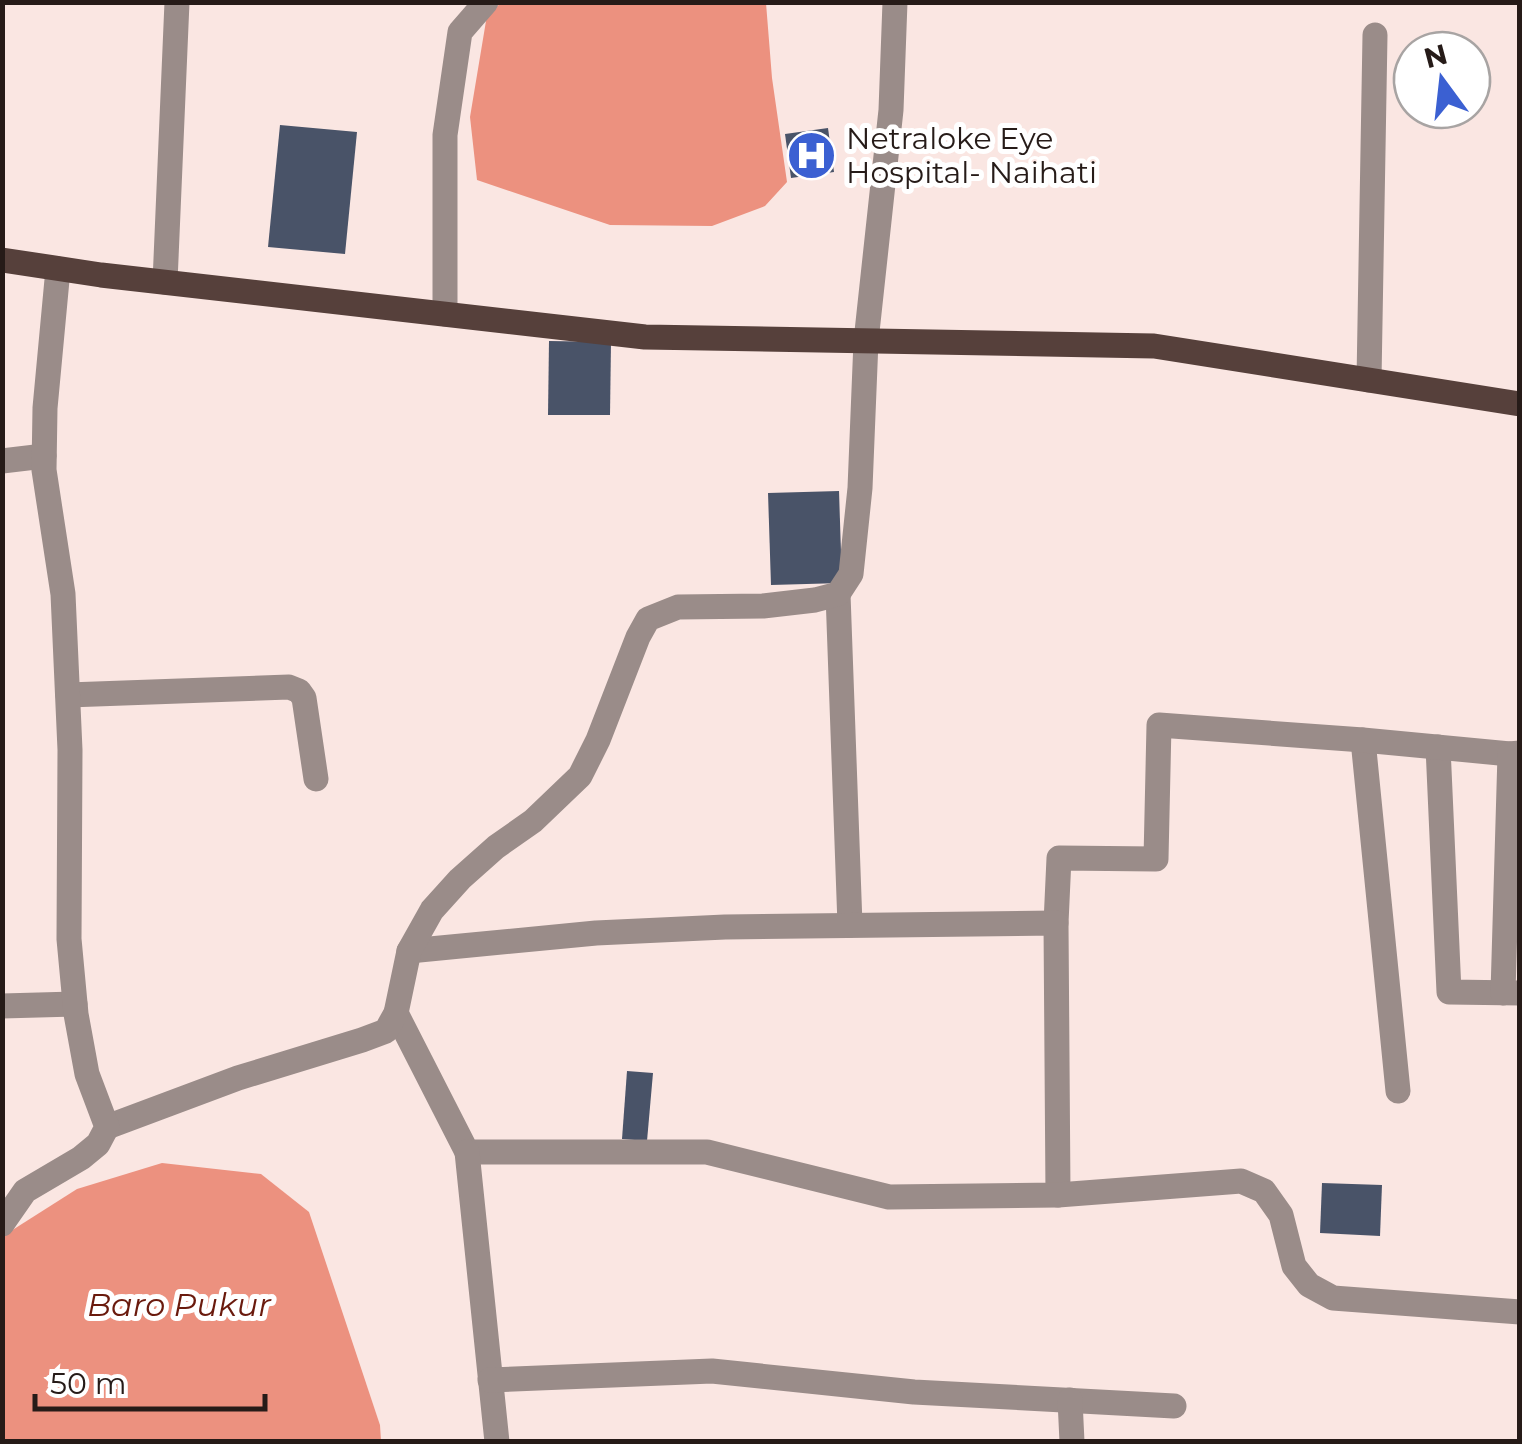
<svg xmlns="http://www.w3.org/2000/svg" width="1522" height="1444" font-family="Montserrat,sans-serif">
	<rect width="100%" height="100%" fill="#fae6e2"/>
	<g fill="#ec917f">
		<path d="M 501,3 L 766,3 L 772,78 L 787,182 L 765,206 L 712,226 L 610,225 L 477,180 L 470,117 L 487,15 Z"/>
		<path d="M 162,1163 L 261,1174 L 309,1212 L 380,1425 L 381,1441 L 3,1442 L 3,1236 L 77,1189 Z"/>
	</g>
	<g fill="#495368">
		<path d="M 280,125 L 357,132 L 345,254 L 268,247 Z"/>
		<path d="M 828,128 L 834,172 L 791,178 L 785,134 Z"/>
		<path d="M 549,341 L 611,342 L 610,415 L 548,415 Z"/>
		<path d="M 839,491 L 842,583 L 771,585 L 768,493 Z"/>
		<path d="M 627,1071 L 653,1073 L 647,1141 L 622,1139 Z"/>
		<path d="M 1322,1183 L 1382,1185 L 1380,1236 L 1320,1233 Z"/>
	</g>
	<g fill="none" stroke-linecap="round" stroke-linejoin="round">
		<g stroke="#9a8c89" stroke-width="25">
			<path d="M 165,282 L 177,2"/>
			<path d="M 445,314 L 445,135 L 460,32 L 486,2"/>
			<path d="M 1369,380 L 1375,35"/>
			<path d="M 2,461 L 44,456"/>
			<path d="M 838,594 L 850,925"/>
			<path d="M 68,695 L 289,687 L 299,691 L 304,698 L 316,779"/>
			<path d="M 1363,740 L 1398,1091"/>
			<path d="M 1438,747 L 1449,992 L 1520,993"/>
			<path d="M 1056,923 L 1059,858 L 1156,859 L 1159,725 L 1363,740 L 1510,754 L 1520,753"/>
			<path d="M 409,951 L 596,933 L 725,927 L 1056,923 L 1058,1195"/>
			<path d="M 1503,993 L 1510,754"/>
			<path d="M 2,1006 L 75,1004"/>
			<path d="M 396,1013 L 467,1152 L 707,1152 L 889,1197 L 1058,1195 L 1241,1181 L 1264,1191 L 1281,1215 L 1294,1266 L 1309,1285 L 1333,1298 L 1520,1312"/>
			<path d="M 107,1127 L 238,1078 L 362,1040 L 386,1031 L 396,1013 L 409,951 L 432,910 L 460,879 L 496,847 L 533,821 L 580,776 L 598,740 L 638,637 L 648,619 L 678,607 L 763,606 L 815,600 L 838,594 L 851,574 L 860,488 L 866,341 L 891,110 L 895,2"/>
			<path d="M 467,1152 L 497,1442"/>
			<path d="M 2,1224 L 25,1191 L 81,1158 L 98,1144 L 107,1127 L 87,1074 L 76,1014 L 69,939 L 70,750 L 63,594 L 44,470 L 45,408 L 58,269"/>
			<path d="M 490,1380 L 712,1371 L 914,1392 L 1174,1406"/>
			<path d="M 1070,1400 L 1072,1442"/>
		</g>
		<path stroke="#56403b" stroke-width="25" d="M 2,260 L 101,275 L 645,337 L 1154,346 L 1520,404"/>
	</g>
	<defs>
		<symbol id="hospital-disc" viewBox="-11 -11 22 22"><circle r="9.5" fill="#3b60d2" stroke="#fff"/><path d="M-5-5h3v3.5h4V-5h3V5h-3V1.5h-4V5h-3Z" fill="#fff"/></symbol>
	</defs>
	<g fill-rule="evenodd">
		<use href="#hospital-disc" x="784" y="128" width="55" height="55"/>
	</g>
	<g text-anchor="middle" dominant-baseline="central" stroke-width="10" stroke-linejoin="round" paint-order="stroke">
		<g font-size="30" fill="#261b18" stroke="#fff" text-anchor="start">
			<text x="846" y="138">Netraloke Eye<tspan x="846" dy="34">Hospital- Naihati</tspan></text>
		</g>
		<g font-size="32" font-style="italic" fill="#6a1a0d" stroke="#fff">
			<text x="179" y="1304">Baro Pukur</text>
		</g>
	</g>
	<rect width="1522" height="1444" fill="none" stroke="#261b18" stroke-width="10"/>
	<g transform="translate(1442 80) rotate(345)"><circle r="48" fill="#ffffff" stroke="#a8a4a3" stroke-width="2.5"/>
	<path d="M0-8L18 38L0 25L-18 38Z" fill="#3b60d2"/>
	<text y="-15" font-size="28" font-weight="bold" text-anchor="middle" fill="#261b18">N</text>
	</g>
	<path d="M35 1394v15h230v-15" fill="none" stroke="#261b18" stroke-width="5"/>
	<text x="50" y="1394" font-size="30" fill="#261b18" stroke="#ffffff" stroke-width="8" paint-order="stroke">50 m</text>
</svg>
